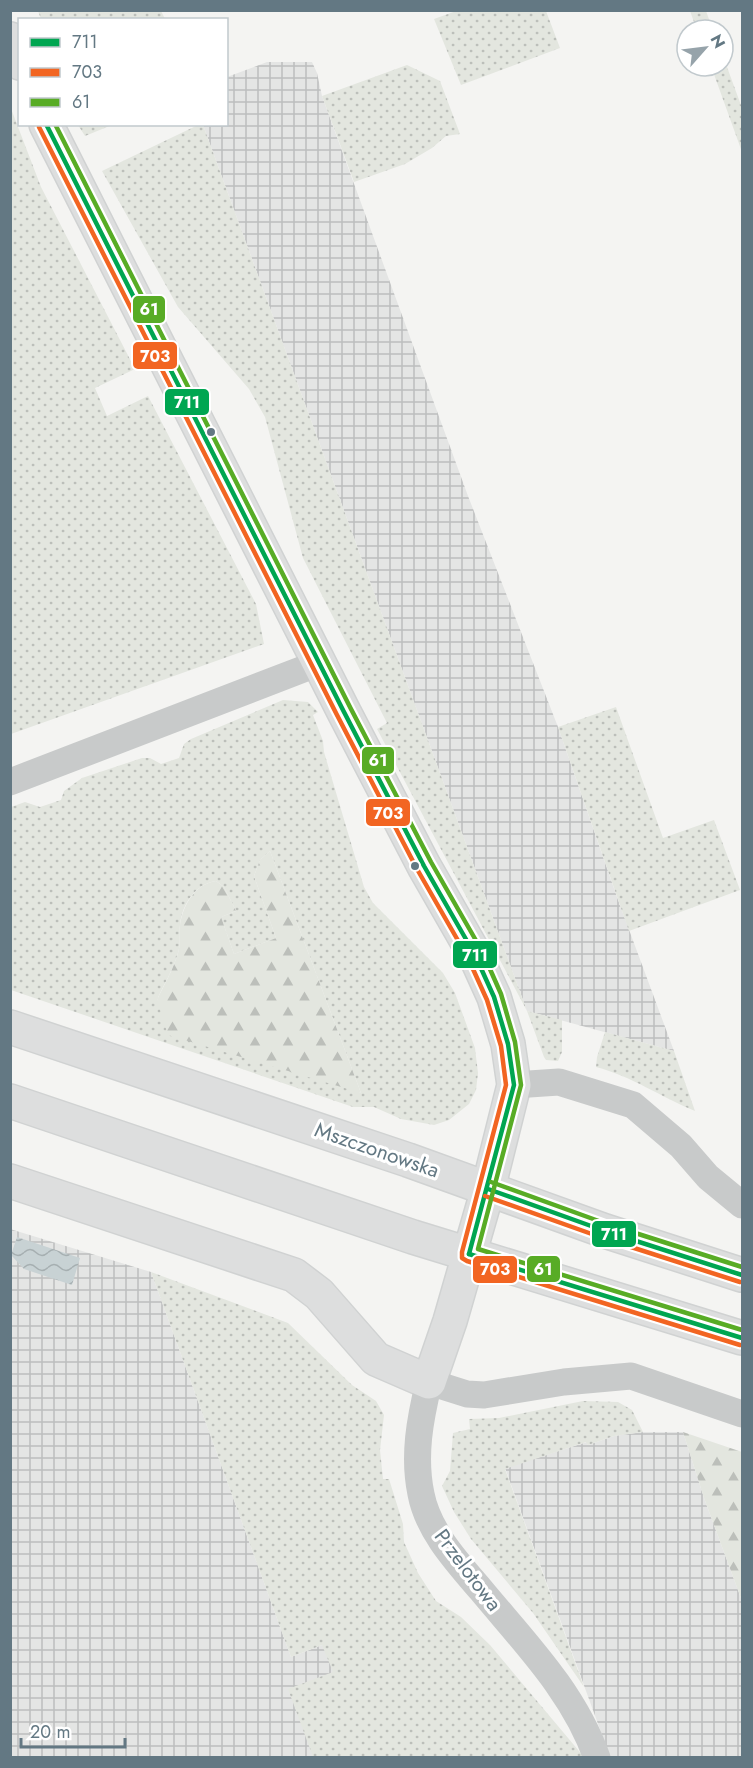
<svg xmlns="http://www.w3.org/2000/svg" width="753" height="1768" font-family="Jost,sans-serif">
	<defs>
		<pattern id="industrial-grid" width="8" height="8" patternUnits="userSpaceOnUse" patternTransform="scale(1.5)"><rect width="8" height="8" fill="#e4e5e4"/><path d="M0 4h8M4 0v8" fill="none" stroke="#bcbebe"/></pattern>
		<pattern id="grass-dots" width="8" height="8" patternUnits="userSpaceOnUse" patternTransform="scale(1.5)"><rect width="8" height="8" fill="#e3e6df"/><path d="M2 2h.1M6 6h.1" fill="none" stroke="#bcbfba" stroke-width="1.8" stroke-linecap="round"/></pattern>
		<pattern id="forest-firs" width="22" height="20" patternUnits="userSpaceOnUse" patternTransform="scale(1.5)"><rect width="22" height="20" fill="#e3e6df"/><path d="M5 1l3.5 6h-7zM16 11l3.5 6h-7z" fill="#bcbfba"/></pattern>
		<pattern id="water-waves" width="16" height="10" patternUnits="userSpaceOnUse" patternTransform="scale(1.5)"><rect width="16" height="10" fill="#c8d2d4"/><path d="M0 5q4-4 8 0t8 0" fill="none" stroke="#a6afb1"/></pattern>
	</defs>
	<rect width="100%" height="100%" fill="#f4f4f2"/>
	<g fill="url(#industrial-grid)">
		<path d="M 267,62 L 312,62 L 317,73 L 322,96 L 468,496 L 558,727 L 618,900 L 674,1051 L 527,1011 L 203,125 L 226,124 L 227,77 Z"/>
		<path d="M 10,1229 L 151,1272 L 291,1657 L 322,1645 L 465,1757 L 11,1757 Z"/>
		<path d="M 643,1432 L 683,1432 L 704,1498 L 742,1601 L 742,1757 L 610,1757 L 505,1468 L 587,1442 L 588,1445 L 614,1436 Z"/>
	</g>
	<g fill="url(#grass-dots)" fill-rule="evenodd">
		<path d="M 459,10 L 546,11 L 560,48 L 461,85 L 434,19 Z"/>
		<path d="M 38,11 L 161,11 L 165,19 L 41,19 Z"/>
		<path d="M 690,11 L 706,11 L 713,30 L 697,30 Z"/>
		<path d="M 723,56 L 742,108 L 742,152 L 711,66 L 723,66 Z"/>
		<path d="M 407,65 L 440,81 L 460,134 L 446,136 L 432,148 L 405,164 L 354,182 L 322,96 Z"/>
		<path d="M 10,106 L 41,187 L 135,369 L 95,388 L 107,416 L 148,396 L 256,604 L 264,644 L 11,734 Z"/>
		<path d="M 78,125 L 112,125 L 85,136 Z"/>
		<path d="M 198,125 L 203,125 L 527,1011 L 562,1020 L 562,1052 L 558,1061 L 546,1060 L 544,1057 L 527,1011 L 377,729 L 387,723 L 303,558 L 265,417 L 249,389 L 178,307 L 102,171 Z"/>
		<path d="M 283,700 L 308,702 L 318,712 L 313,715 L 323,741 L 324,752 L 364,887 L 373,903 L 443,973 L 455,993 L 475,1048 L 478,1073 L 476,1090 L 469,1104 L 449,1120 L 434,1125 L 401,1119 L 374,1107 L 353,1107 L 11,990 L 11,807 L 25,802 L 40,807 L 61,800 L 64,791 L 82,778 L 142,758 L 150,758 L 161,764 L 179,758 L 184,744 L 191,739 ZM 270,851 L 361,1093 L 157,1000 C 164,984 173,970 178,953 C 181,944 178,934 180,925 C 182,905 195,884 216,881 L 224,887 L 236,911 L 221,917 L 234,954 L 276,938 L 254,876 L 260,860 Z"/>
		<path d="M 616,707 L 663,838 L 714,820 L 740,890 L 629,931 L 558,727 Z"/>
		<path d="M 605,1032 L 674,1051 L 695,1111 C 661,1097 631,1076 596,1067 L 597,1057 Z"/>
		<path d="M 151,1272 L 288,1323 L 352,1385 L 376,1401 L 384,1415 L 380,1450 L 383,1479 L 389,1479 L 403,1524 L 404,1542 L 418,1573 L 436,1601 L 461,1617 L 490,1645 L 584,1757 L 313,1757 L 288,1689 L 333,1672 L 322,1645 L 291,1657 Z"/>
		<path d="M 583,1401 L 618,1402 L 632,1410 L 643,1432 L 614,1436 L 588,1445 L 586,1442 L 505,1469 L 584,1687 L 533,1613 L 471,1539 L 454,1512 L 442,1486 L 450,1471 L 453,1433 L 470,1429 L 469,1419 L 499,1418 Z"/>
	</g>
	<g fill="url(#forest-firs)">
		<path d="M 270,851 L 361,1093 L 168,1035 L 157,1000 C 164,985 173,970 178,953 C 181,944 178,934 180,925 C 183,905 195,884 216,881 L 224,887 L 236,911 L 221,917 L 234,954 L 276,938 L 254,876 L 260,860 Z"/>
		<path d="M 683,1432 L 742,1452 L 742,1601 L 704,1498 Z"/>
	</g>
	<path fill="url(#water-waves)" d="M 17,1237 L 80,1258 L 72,1285 L 24,1269 L 11,1255 Z"/>
	<g fill="none" stroke-linecap="round" stroke-linejoin="round">
		<defs>
			<g id="secondary">
				<path d="M 10,39 L 20,63"/>
				<path d="M 10,1027 L 408,1160 L 605,1231 L 742,1275"/>
				<path d="M 10,1101 L 413,1237 L 742,1338"/>
				<path d="M 10,1181 L 294,1275 L 319,1294 L 376,1359 L 429,1382 L 450,1321 L 488,1189 L 514,1085 L 508,1044 L 494,997 L 475,955 L 424,866 L 344,712 L 46,124"/>
			</g>
		</defs>
		<use href="#secondary" stroke="#d0d2d2" stroke-width="36"/>
		<g stroke="#c8caca" stroke-width="27">
			<path d="M 10,782 L 319,663"/>
			<path d="M 514,1085 L 559,1082 L 633,1105 L 681,1146 L 708,1177 L 742,1205"/>
			<path d="M 597,1758 C 574,1692 524,1642 481,1590 C 457,1562 428,1531 421,1494 C 413,1456 420,1419 429,1382 L 467,1394 L 484,1395 L 564,1382 L 631,1376 L 742,1414"/>
		</g>
		<use href="#secondary" stroke="#dddede" stroke-width="33"/>
		<defs>
			<g id="bus-1">
				<path d="M 46,124 L 344,712 L 424,866 L 475,955 L 494,997 L 508,1044 L 514,1085 L 469,1254"/>
				<path d="M 488,1189 L 605,1231 L 742,1275"/>
				<path d="M 469,1254 L 742,1338"/>
			</g>
			<g id="bus-2">
				<path d="M 39,127 L 337,715 L 417,869 L 468,958 L 487,1000 L 501,1046 L 506,1085 L 462,1252 L 462,1258 L 467,1261 L 740,1345"/>
				<path d="M 485,1196 L 603,1238 L 740,1282"/>
			</g>
			<g id="bus-3">
				<path d="M 55,124 L 351,709 L 431,862 L 482,951 L 501,994 L 515,1042 L 521,1085 L 478,1249 L 742,1330"/>
				<path d="M 491,1182 L 607,1224 L 742,1267"/>
			</g>
		</defs>
		<use href="#bus-1" stroke="#fff" stroke-width="9"/>
		<use href="#bus-2" stroke="#fff" stroke-width="9"/>
		<use href="#bus-3" stroke="#fff" stroke-width="9"/>
		<use href="#bus-1" stroke="#00a651" stroke-width="4.5"/>
		<use href="#bus-2" stroke="#f26522" stroke-width="4.5"/>
		<use href="#bus-3" stroke="#58ac25" stroke-width="4.5"/>
	</g>
	<g fill="#637883" stroke="#fff" stroke-width="2">
		<circle cx="211" cy="432" r="5"/>
		<circle cx="415" cy="866" r="5"/>
	</g>
	<g text-anchor="middle" dominant-baseline="central" stroke-width="6" stroke-linejoin="round" paint-order="stroke">
		<g font-size="21" fill="#637883" stroke="#fff">
			<text transform="translate(377 1150) rotate(19)">Mszczonowska</text>
			<text transform="translate(468 1570) rotate(53)">Przelotowa</text>
		</g>
	</g>
	<g stroke="#fff" stroke-width="2">
		<rect x="132" y="295" width="34" height="29" rx="6" fill="#58ac25"/>
		<rect x="132" y="341" width="46" height="29" rx="6" fill="#f26522"/>
		<rect x="164" y="388" width="46" height="28" rx="6" fill="#00a651"/>
		<rect x="361" y="746" width="34" height="29" rx="6" fill="#58ac25"/>
		<rect x="365" y="798" width="46" height="29" rx="6" fill="#f26522"/>
		<rect x="452" y="940" width="46" height="29" rx="6" fill="#00a651"/>
		<rect x="591" y="1220" width="46" height="28" rx="6" fill="#00a651"/>
		<rect x="526" y="1255" width="35" height="28" rx="6" fill="#58ac25"/>
		<rect x="472" y="1255" width="46" height="29" rx="6" fill="#f26522"/>
	</g>
	<g font-size="16" text-anchor="middle" font-weight="bold" fill="#fff">
		<text x="149" y="315">61</text>
		<text x="155" y="362">703</text>
		<text x="187" y="408">711</text>
		<text x="378" y="766">61</text>
		<text x="388" y="819">703</text>
		<text x="475" y="961">711</text>
		<text x="614" y="1240">711</text>
		<text x="543" y="1275">61</text>
		<text x="495" y="1275">703</text>
	</g>
	<rect width="753" height="1768" fill="none" stroke="#637883" stroke-width="24"/>
	<rect x="18" y="18" width="210" height="108" fill="#ffffff" stroke="#c1c9cd" stroke-width="1.5"/>
	<rect x="30" y="38" width="30" height="9" fill="#00a651" stroke="#c1c9cd" stroke-width="1.5"/>
	<text x="72" y="48" font-size="18" fill="#637883">711</text>
	<rect x="30" y="68" width="30" height="9" fill="#f26522" stroke="#c1c9cd" stroke-width="1.5"/>
	<text x="72" y="78" font-size="18" fill="#637883">703</text>
	<rect x="30" y="98" width="30" height="9" fill="#58ac25" stroke="#c1c9cd" stroke-width="1.5"/>
	<text x="72" y="108" font-size="18" fill="#637883">61</text>
	<g transform="translate(705 48) rotate(62)"><circle r="28" fill="#ffffff" stroke="#c1c9cd" stroke-width="1.5"/>
	<path d="M0-4.5L10 22L0 15L-10 22Z" fill="#96a3aa"/>
	<text y="-9" font-size="16" font-weight="bold" text-anchor="middle" fill="#637883">N</text>
	</g>
	<path d="M21 1738v9h104v-9" fill="none" stroke="#637883" stroke-width="3"/>
	<text x="30" y="1738" font-size="18" fill="#637883" stroke="#ffffff" stroke-width="4.5" paint-order="stroke">20 m</text>
</svg>
